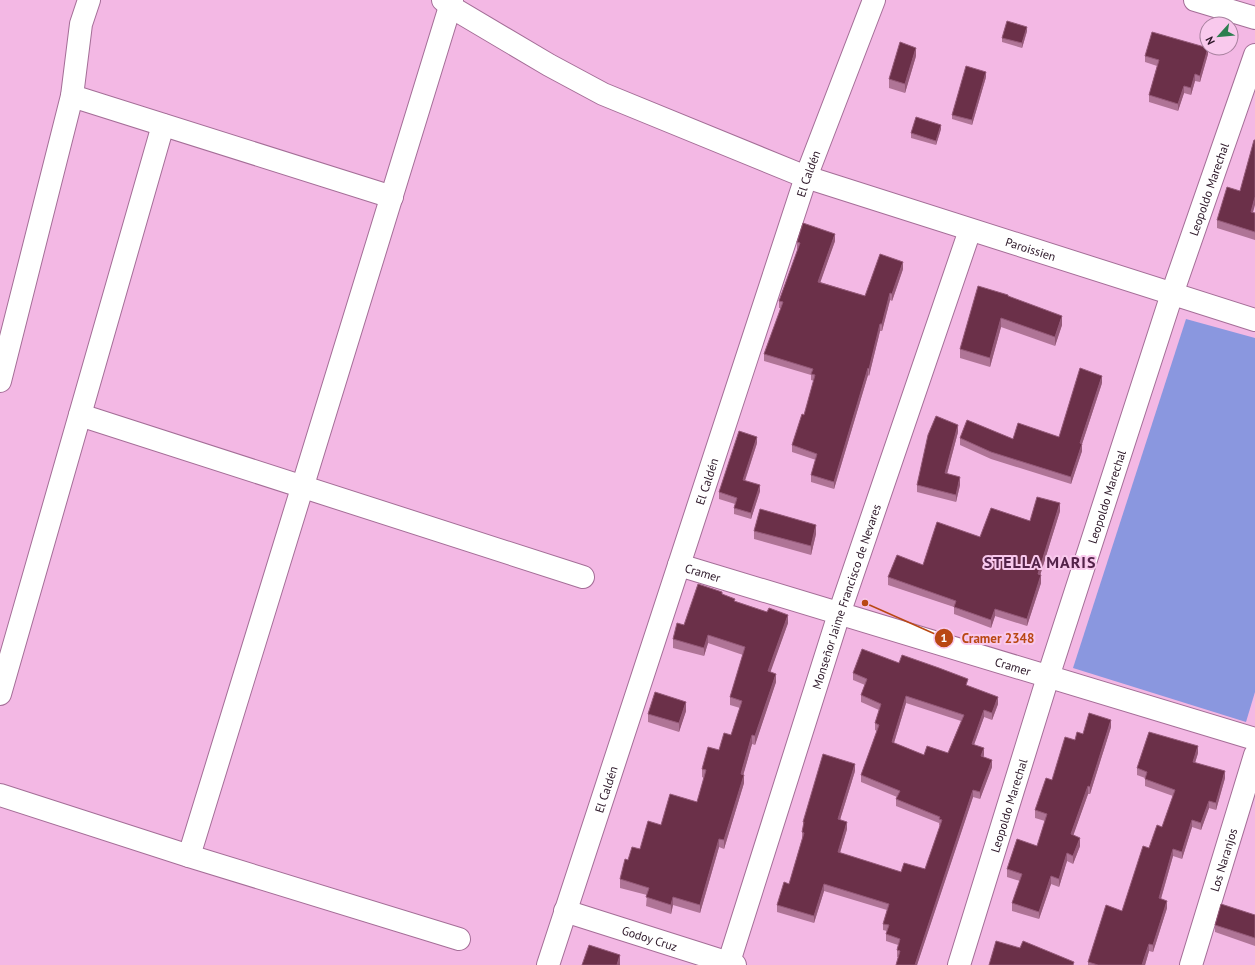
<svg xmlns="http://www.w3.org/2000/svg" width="1255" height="965" font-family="'PT Sans',sans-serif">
	<rect width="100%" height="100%" fill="#f3b8e4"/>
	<path fill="#8a97df" d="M 1186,319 L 1255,338 L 1255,692 L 1246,722 L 1073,668 Z"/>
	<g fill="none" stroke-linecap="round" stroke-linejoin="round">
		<defs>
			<g id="minor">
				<path id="s1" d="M 443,0 L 451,7 L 549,65 L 603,94 L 806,177 L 1255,320"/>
				<path d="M 1195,0 L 1255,18"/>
				<path d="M 72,96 L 392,197"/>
				<path d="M 0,381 L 72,96 L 81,24 L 89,0"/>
				<path d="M 80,415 L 583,577"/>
				<path id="s2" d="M 679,565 L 1255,739"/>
				<path d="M 0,694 L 163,125"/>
				<path d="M 0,795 L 189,856 L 459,939"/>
				<path d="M 189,856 L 452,0"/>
				<path id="s3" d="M 565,911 L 735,965"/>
				<path id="s4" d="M 548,965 L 806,177 L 874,0"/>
				<path id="s5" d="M 728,965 L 839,614 L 970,230"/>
				<path id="s6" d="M 959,965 L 1048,677 L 1172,294 L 1255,55"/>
				<path id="s7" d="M 1191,965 L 1255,755"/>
			</g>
		</defs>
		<use href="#minor" stroke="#a46e97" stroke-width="24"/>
		<use href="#minor" stroke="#fff" stroke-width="22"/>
	</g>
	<g fill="#af7496" fill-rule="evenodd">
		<path d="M 1027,31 L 1022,48 L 1002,42 L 1002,38 Z"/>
		<path d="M 1208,54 L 1200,82 L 1195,81 L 1191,95 L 1184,93 L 1178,111 L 1149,102 L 1149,95 L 1157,66 L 1145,62 L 1145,56 Z"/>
		<path d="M 916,56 L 905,93 L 889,88 L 889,79 Z"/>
		<path d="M 986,77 L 972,125 L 952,119 L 952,115 Z"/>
		<path d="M 941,129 L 936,145 L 911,138 L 911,133 Z"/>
		<path d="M 1240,191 L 1253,213 L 1255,213 L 1255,240 L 1217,228 L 1217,220 Z"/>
		<path d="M 835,241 L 820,282 L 865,296 L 903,269 L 892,301 L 890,300 L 882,331 L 880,331 L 869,376 L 868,375 L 834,489 L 811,482 L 811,475 L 816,460 L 792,452 L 792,445 L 804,415 L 814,381 L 811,380 L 811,375 L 764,361 L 764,354 L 781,308 L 779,308 L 779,301 L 798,249 L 797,249 L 797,242 Z"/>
		<path d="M 1008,297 L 1062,325 L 1055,346 L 1001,327 L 990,367 L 960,358 L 960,349 Z"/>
		<path d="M 1102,383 L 1082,444 L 1082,451 L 1071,484 L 991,459 L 960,445 L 960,438 L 1013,439 L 1059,437 Z"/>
		<path d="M 958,432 L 947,474 L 960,485 L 956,502 L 917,492 L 917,485 Z"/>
		<path d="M 757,443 L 745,481 L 760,491 L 751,519 L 734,514 L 734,508 L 735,504 L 719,499 L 719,492 Z"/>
		<path d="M 1060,511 L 1040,575 L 1041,583 L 1027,626 L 995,616 L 991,628 L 954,614 L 954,607 L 888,585 L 888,577 L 923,565 L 1030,521 Z"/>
		<path d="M 754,531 L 816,534 L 811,555 L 754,539 Z"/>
		<path d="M 722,594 L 735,601 L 788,623 L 770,672 L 776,682 L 755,745 L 752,744 L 743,775 L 744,783 L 724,849 L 719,847 L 700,913 L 673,905 L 671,914 L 646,906 L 647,895 L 620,888 L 620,879 L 628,860 L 640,849 L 661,825 L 697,802 L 704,778 L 702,777 L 702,769 L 719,750 L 731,735 L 740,708 L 730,705 L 730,697 L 743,655 L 708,643 L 704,656 L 673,648 L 673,639 L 684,625 Z"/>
		<path d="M 899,663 L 968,686 L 998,704 L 992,720 L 984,717 L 974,745 L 984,755 L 983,757 L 992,767 L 980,799 L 973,797 L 917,965 L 896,965 L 898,957 L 897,957 L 897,950 L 898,945 L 886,941 L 886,934 L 887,931 L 883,930 L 883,924 L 887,910 L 824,891 L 814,923 L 777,912 L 777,905 L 789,884 L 802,839 L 802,832 L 803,828 L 803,822 L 855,771 L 840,820 L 847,829 L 840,853 L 901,872 L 925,869 L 940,826 L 939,825 L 939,823 L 896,806 L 896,799 L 897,797 L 861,782 L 861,775 L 877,731 L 875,730 L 875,723 L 879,710 L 861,702 L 861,695 L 865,685 L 853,680 L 853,673 ZM 906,703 L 961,721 L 948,753 L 924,755 L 894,743 Z"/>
		<path d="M 686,711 L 679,732 L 648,722 L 648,714 Z"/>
		<path d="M 1111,727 L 1090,794 L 1088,794 L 1073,835 L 1080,846 L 1073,864 L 1067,861 L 1059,887 L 1051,884 L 1039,919 L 1012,911 L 1012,903 L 1020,881 L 1007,877 L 1007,869 L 1037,846 L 1045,821 L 1035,818 L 1035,810 L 1075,740 L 1083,734 Z"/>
		<path d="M 1198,753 L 1195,763 L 1225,778 L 1216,810 L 1209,808 L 1201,830 L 1192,827 L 1182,859 L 1173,856 L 1161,899 L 1167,908 L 1153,952 L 1149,951 L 1145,965 L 1088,965 L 1088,962 L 1122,911 L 1149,848 L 1162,827 L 1173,796 L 1145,786 L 1145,778 L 1137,775 L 1137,768 Z"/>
		<path d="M 1255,915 L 1255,946 L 1215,932 L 1215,925 Z"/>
	</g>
	<g fill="#945978">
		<path d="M 1027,27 L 1027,31 L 1022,48 L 1022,43 Z"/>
		<path d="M 916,48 L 916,56 L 905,93 L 905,84 Z"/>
		<path d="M 1208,48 L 1208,54 L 1200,82 L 1200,76 Z"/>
		<path d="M 986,72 L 986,77 L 972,125 L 972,120 Z"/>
		<path d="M 1195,74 L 1195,81 L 1191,95 L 1191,88 Z"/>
		<path d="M 1184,86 L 1184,93 L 1178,111 L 1178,104 Z"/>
		<path d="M 941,125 L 941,129 L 936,145 L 936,141 Z"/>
		<path d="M 1255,197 L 1255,205 L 1251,220 L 1251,212 Z"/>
		<path d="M 835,234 L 835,241 L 818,289 L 818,282 Z"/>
		<path d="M 903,262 L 903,269 L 892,301 L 892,294 Z"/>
		<path d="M 890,293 L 890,300 L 882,331 L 882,324 Z"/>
		<path d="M 1062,316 L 1062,325 L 1055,346 L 1055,337 Z"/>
		<path d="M 1001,318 L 1001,327 L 990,367 L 990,358 Z"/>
		<path d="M 880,324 L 880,331 L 869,376 L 869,369 Z"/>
		<path d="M 868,368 L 868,375 L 834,489 L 834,482 Z"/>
		<path d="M 1102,376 L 1102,383 L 1080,450 L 1080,443 Z"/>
		<path d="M 958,425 L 958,432 L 945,481 L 945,473 Z"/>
		<path d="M 757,437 L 757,443 L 743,486 L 743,480 Z"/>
		<path d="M 1082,444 L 1082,451 L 1071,484 L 1071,477 Z"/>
		<path d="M 960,477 L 960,485 L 956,502 L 956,495 Z"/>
		<path d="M 760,485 L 760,491 L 751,519 L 751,513 Z"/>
		<path d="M 1060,503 L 1060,511 L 1038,582 L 1038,574 Z"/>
		<path d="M 816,525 L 816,534 L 811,555 L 811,546 Z"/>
		<path d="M 1041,575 L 1041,583 L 1027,626 L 1027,619 Z"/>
		<path d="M 995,609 L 995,616 L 991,628 L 991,620 Z"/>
		<path d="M 788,615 L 788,623 L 768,679 L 768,671 Z"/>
		<path d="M 708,635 L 708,643 L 704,656 L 704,648 Z"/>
		<path d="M 776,674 L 776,682 L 755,745 L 755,736 Z"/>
		<path d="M 906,696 L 906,703 L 892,749 L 892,742 Z"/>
		<path d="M 998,697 L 998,704 L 992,720 L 992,713 Z"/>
		<path d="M 686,702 L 686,711 L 679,732 L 679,723 Z"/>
		<path d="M 984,710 L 984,717 L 972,750 L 972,744 Z"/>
		<path d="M 1111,720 L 1111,727 L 1090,794 L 1090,787 Z"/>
		<path d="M 752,735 L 752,744 L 741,783 L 741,774 Z"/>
		<path d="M 1198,746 L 1198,753 L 1193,769 L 1193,762 Z"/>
		<path d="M 984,748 L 984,755 L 981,763 L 981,756 Z"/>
		<path d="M 992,760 L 992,767 L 980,799 L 980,792 Z"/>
		<path d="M 855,764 L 855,771 L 838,826 L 838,819 Z"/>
		<path d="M 1225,771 L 1225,778 L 1216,810 L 1216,803 Z"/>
		<path d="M 744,775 L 744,783 L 724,849 L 724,840 Z"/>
		<path d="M 1088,786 L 1088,794 L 1071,842 L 1071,834 Z"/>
		<path d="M 973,790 L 973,797 L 917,965 L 915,965 Z"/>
		<path d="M 1209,801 L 1209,808 L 1201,830 L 1201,823 Z"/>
		<path d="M 1192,820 L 1192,827 L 1182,859 L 1182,852 Z"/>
		<path d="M 847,822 L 847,829 L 838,859 L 838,852 Z"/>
		<path d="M 1080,838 L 1080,846 L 1073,864 L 1073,856 Z"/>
		<path d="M 719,839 L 719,847 L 700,913 L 700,905 Z"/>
		<path d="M 1173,849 L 1173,856 L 1159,905 L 1159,898 Z"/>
		<path d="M 1067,853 L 1067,861 L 1059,887 L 1059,879 Z"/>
		<path d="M 1051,876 L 1051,884 L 1039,919 L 1039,912 Z"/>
		<path d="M 824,884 L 824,891 L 814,923 L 814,916 Z"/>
		<path d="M 673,897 L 673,905 L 671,914 L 671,905 Z"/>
		<path d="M 1167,901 L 1167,908 L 1153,952 L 1153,945 Z"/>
		<path d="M 1149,944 L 1149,951 L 1145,965 L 1142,965 Z"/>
		<path d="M 620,955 L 620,965 L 617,965 Z"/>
	</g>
	<g fill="#6b3049" stroke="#945978" fill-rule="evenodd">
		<path d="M 1007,21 L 1027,27 L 1022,43 L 1002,38 Z"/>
		<path d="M 1152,32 L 1208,48 L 1200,76 L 1195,74 L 1191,88 L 1184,86 L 1178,104 L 1149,95 L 1159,60 L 1145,56 Z"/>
		<path d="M 900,42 L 916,48 L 905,84 L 889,79 Z"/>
		<path d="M 966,66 L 986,72 L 972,120 L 952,115 Z"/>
		<path d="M 916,117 L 941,125 L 936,141 L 911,133 Z"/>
		<path d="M 1254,140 L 1255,140 L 1255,197 L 1251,212 L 1255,213 L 1255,232 L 1217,220 L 1227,187 L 1240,191 Z"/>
		<path d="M 803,223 L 835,234 L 818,282 L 865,296 L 880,254 L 903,262 L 892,294 L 890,293 L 882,324 L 880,324 L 869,369 L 868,368 L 834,482 L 811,475 L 817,454 L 792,445 L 802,414 L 804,415 L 815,375 L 811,374 L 813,369 L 764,354 L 783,302 L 779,301 L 800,243 L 797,242 Z"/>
		<path d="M 978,286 L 1008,295 L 1008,296 L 1062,316 L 1055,337 L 1001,318 L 990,358 L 960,349 Z"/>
		<path d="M 1080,368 L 1102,376 L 1080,443 L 1082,444 L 1071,477 L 991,452 L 960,438 L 967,420 L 1013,439 L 1018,423 L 1059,437 Z"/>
		<path d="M 936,416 L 958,425 L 945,473 L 960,477 L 956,495 L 917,485 L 928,435 Z"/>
		<path d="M 739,431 L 757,437 L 743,480 L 760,485 L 751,513 L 734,508 L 737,498 L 719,492 Z"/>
		<path d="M 1037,497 L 1060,503 L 1038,574 L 1041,575 L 1027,619 L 995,609 L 991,620 L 954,607 L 956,601 L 888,577 L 897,555 L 923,565 L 937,522 L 980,537 L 991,508 L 1030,521 Z"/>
		<path d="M 760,509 L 816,525 L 811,546 L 754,531 Z"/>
		<path d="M 698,584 L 722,592 L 722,594 L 735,599 L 734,601 L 767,612 L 769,608 L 788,615 L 768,671 L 776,674 L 755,736 L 752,735 L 741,774 L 744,775 L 724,840 L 719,839 L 700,905 L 673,897 L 671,905 L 646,897 L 649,888 L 620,879 L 625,859 L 628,860 L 632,847 L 640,849 L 648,821 L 661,825 L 670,794 L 697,802 L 706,770 L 702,769 L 708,747 L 719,750 L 724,733 L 731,735 L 742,701 L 730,697 L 745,647 L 708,635 L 704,648 L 673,639 L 677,623 L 684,625 Z"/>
		<path d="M 862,649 L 899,663 L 902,655 L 939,668 L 968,679 L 966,685 L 998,697 L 992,713 L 984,710 L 972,744 L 984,748 L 981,756 L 992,760 L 980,792 L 973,790 L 915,965 L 896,965 L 900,951 L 897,950 L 900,939 L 886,934 L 889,925 L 883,924 L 889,904 L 824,884 L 814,916 L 777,905 L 784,882 L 789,884 L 804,833 L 802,832 L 804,822 L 803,822 L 823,754 L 855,764 L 838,819 L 847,822 L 838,852 L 901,872 L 904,863 L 925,869 L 942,820 L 939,819 L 940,817 L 896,799 L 900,791 L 861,775 L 879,725 L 875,723 L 881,704 L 861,695 L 867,679 L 853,673 ZM 906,696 L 964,715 L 948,753 L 927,746 L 924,755 L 892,742 Z"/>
		<path d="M 655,692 L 686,702 L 679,723 L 648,714 Z"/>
		<path d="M 1089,713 L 1111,720 L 1090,787 L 1088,786 L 1071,834 L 1080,838 L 1073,856 L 1067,853 L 1059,879 L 1051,876 L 1039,912 L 1012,903 L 1022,874 L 1007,869 L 1017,839 L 1037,846 L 1047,814 L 1035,810 L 1046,778 L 1052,780 L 1065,737 L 1075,740 L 1077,732 L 1083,734 Z"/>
		<path d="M 1149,732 L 1198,746 L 1193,762 L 1225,771 L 1216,803 L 1209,801 L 1201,823 L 1192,820 L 1182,852 L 1173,849 L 1159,898 L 1167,901 L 1153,945 L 1149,944 L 1142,965 L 1098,965 L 1088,962 L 1106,905 L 1122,911 L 1143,846 L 1149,848 L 1157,825 L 1162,827 L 1175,790 L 1145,779 L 1147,772 L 1137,768 Z"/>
		<path d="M 1221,904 L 1255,915 L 1255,938 L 1215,925 Z"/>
		<path d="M 996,941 L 1020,948 L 1023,941 L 1074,962 L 1073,965 L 989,965 Z"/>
		<path d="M 589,945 L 620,955 L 617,965 L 582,965 Z"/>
	</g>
	<g text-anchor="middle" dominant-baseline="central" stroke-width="4" stroke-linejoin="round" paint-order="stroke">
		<g font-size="12" fill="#2b1627" stroke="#f9c9ed">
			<text stroke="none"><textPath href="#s4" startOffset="833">El Caldén</textPath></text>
			<text stroke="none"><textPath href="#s6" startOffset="815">Leopoldo Marechal</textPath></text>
			<text stroke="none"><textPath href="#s1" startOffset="641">Paroissien</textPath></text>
			<text stroke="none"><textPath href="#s4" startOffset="509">El Caldén</textPath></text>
			<text stroke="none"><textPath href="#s6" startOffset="491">Leopoldo Marechal</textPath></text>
			<text stroke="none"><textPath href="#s2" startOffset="25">Cramer</textPath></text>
			<text stroke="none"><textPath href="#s5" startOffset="387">Monseñor Jaime Francisco de Nevares</textPath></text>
			<text stroke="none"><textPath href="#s2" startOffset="349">Cramer</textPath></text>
			<text stroke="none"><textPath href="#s4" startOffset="185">El Caldén</textPath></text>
			<text stroke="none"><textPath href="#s6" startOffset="167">Leopoldo Marechal</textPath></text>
			<text stroke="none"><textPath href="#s7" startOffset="110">Los Naranjos</textPath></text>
			<text stroke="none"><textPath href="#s3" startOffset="89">Godoy Cruz</textPath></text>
		</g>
		<g font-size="16" font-weight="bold" letter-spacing="1" fill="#532349" stroke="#f9c9ed">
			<text x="1040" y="562">STELLA MARIS</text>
		</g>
	</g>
	<path fill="none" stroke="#b94813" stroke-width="1.5" d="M865 603L944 638"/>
	<g fill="#b94813" stroke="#f9c9ed" stroke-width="1.5">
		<circle cx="865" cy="603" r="4"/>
		<circle cx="944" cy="638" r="10"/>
	</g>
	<g font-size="12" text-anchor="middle" font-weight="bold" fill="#fff">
		<text x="944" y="642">1</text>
	</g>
	<g font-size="13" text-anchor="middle" font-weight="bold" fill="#b94813" stroke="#f9c9ed" stroke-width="4" stroke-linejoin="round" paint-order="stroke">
		<text x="998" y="643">Cramer 2348</text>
	</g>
	<g transform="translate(1219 36) rotate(243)"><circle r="19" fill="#f9c9ed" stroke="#a7819e"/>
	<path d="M0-3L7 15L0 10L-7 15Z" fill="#2c7f50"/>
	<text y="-6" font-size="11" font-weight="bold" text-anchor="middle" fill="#2b1627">N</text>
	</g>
</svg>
